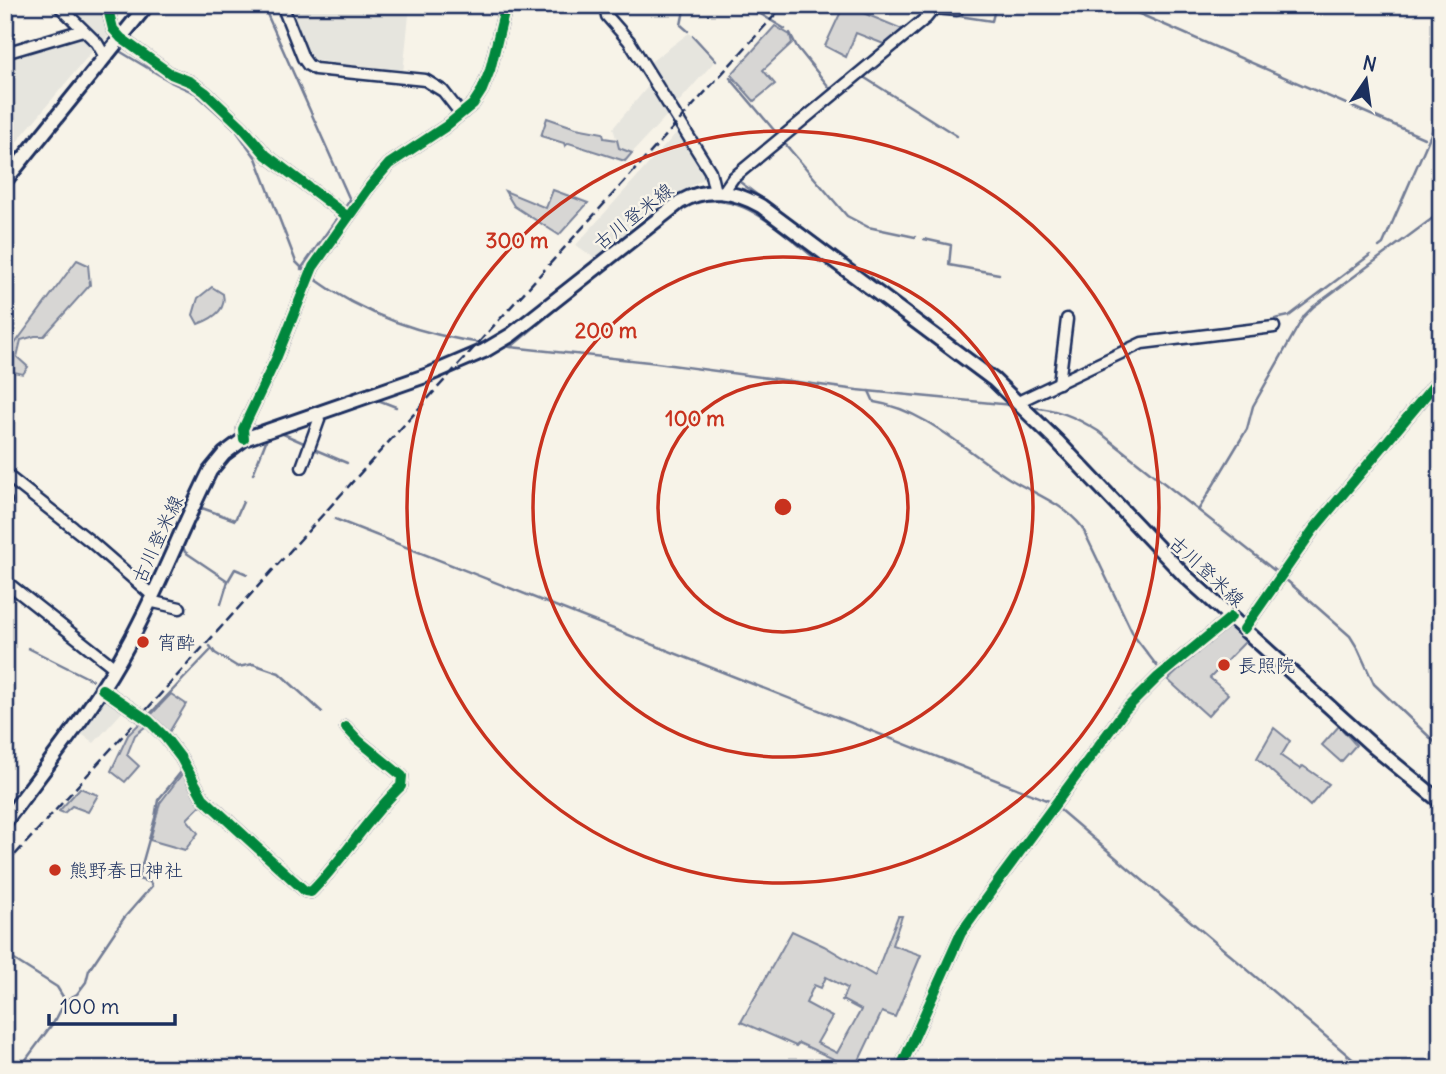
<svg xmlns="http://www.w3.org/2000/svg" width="1446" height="1074" font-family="Delius,'Klee One',sans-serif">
	<rect width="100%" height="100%" fill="#f7f3e8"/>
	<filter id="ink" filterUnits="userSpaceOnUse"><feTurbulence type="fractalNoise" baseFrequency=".0143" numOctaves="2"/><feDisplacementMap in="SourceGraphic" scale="14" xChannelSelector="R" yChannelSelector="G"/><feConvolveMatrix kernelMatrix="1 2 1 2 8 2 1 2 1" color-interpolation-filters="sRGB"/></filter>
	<g filter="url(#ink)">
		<g fill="#e6e5de">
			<path d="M 68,5 L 103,5 L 109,24 L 108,37 L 104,41 L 100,38 Z"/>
			<path d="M 290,5 L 410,5 L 403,73 L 313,60 L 309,56 Z"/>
			<path d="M 689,33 L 714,62 L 676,105 L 648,64 Z"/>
			<path d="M 84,34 L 94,45 L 94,49 L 5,156 L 5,56 Z"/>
			<path d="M 651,83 L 670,112 L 632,153 L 619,148 L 613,128 Z"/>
			<path d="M 679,130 L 708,176 L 671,198 L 600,262 L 576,245 Z"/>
			<path d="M 103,697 L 107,697 L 125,709 L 94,743 L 79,732 Z"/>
		</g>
		<g fill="#d7d6d4" stroke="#798299" stroke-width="2" fill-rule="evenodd">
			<path d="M 844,5 L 907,31 L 889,46 L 856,33 L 846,57 L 825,46 Z"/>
			<path d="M 775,26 L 790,35 L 792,43 L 763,70 L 775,84 L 754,101 L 731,75 Z"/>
			<path d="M 547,118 L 576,128 L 603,133 L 604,138 L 617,140 L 619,148 L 632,153 L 625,161 L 569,143 L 565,146 L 564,143 L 541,136 Z"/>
			<path d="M 553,190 L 588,203 L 559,235 L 514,206 L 505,191 L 546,208 Z"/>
			<path d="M 77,260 L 88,265 L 90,285 L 44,336 L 35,336 L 21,340 L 17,357 L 28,367 L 23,374 L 14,372 L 5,365 L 5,357 Z"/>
			<path d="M 212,287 L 223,294 C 227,310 212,319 198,324 L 193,315 L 198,298 Z"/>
			<path d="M 1225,627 L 1230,627 L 1247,640 L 1210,678 L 1228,694 L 1208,716 L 1168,680 Z"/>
			<path d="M 171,694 L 186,704 L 168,734 L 150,716 Z"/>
			<path d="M 142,721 L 146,726 L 135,735 L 127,755 L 139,766 L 125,782 L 111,771 L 128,735 Z"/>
			<path d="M 1339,726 L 1356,745 L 1341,762 L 1322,745 Z"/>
			<path d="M 1274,728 L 1290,741 L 1281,756 L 1300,769 L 1303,766 L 1329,784 L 1310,806 L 1257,758 Z"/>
			<path d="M 185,770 L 203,803 L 187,819 L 198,833 L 185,850 L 150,840 L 160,803 Z"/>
			<path d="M 80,788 L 98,795 L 88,812 L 72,806 L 64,813 L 59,811 Z"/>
			<path d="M 898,916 L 902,916 L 892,945 L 921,955 L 895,1017 L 882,1012 L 855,1069 L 799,1043 L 796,1046 L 741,1022 L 792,931 L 824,946 L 875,976 ZM 826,977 L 847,988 L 842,1000 L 861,1010 L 837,1053 L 817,1043 L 832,1017 L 806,1003 L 814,985 L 821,988 Z"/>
		</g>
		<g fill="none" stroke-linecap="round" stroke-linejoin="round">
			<g stroke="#727c95" stroke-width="2.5">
				<path d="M 65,5 L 88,28"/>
				<path d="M 263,5 L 350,200 L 344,209"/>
				<path d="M 685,5 L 681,25 L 688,31"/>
				<path d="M 746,5 L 785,29"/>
				<path d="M 1119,5 L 1424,138"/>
				<path d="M 790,33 L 797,47 L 833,92"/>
				<path d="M 693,36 L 716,61"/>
				<path d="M 914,36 L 939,13 L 992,21 L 996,5"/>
				<path d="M 116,49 L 171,82 L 195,93 L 235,129 L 256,158 L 296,262 L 307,273"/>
				<path d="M 730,78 L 779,136"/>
				<path d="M 865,78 L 957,136"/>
				<path d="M 786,145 L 847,216 L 868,227 L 915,237"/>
				<path d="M 740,182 L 880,287"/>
				<path d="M 699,201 L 718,200"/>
				<path d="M 725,202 C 757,206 795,243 821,263"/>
				<path d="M 924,239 L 951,245 L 949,265 L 999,274"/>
				<path d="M 1379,247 L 1383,244 L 1441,111"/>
				<path d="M 301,269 L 340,214"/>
				<path d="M 312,277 C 365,316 423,335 487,344"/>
				<path d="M 595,277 L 606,268"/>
				<path d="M 1275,319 L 1289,316 L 1370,255"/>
				<path d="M 501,346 L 649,362 L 857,390 L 1012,405"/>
				<path d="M 511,347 L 587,283"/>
				<path d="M 869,391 L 874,402 C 926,410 967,452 1010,479 C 1035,494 1064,504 1082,527 L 1134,636 L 1157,666"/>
				<path d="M 1029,407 C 1057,409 1074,416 1098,431 L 1279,574"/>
				<path d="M 324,418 L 378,400 L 396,407"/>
				<path d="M 305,424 L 281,433 L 306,444"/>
				<path d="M 316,450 L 347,463"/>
				<path d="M 253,474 L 268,436"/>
				<path d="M 202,509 L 202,508 L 235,520 L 243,502"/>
				<path d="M 1199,509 L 1247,429 L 1253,406 L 1304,316 L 1313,307 L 1441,212"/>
				<path d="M 335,519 L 1049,801"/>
				<path d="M 194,523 L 199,514"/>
				<path d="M 191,528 L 183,547 L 185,552 L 228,581"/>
				<path d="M 1284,578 L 1350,636 L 1358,649 L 1374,684 L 1441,748"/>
				<path d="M 221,604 L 228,581 L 235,569 L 247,574"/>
				<path d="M 210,646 L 215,653 L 238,667 L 253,664 L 279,673 L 322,712"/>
				<path d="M 28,648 L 92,680"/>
				<path d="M 112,689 L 126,700"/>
				<path d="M 148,716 L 211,650"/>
				<path d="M 1060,810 L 1364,1069"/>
				<path d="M 5,954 L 57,987 L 65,1000"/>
				<path d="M 19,1069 L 56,1019 L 66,1000 L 77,994 L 86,982 L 89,970 L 124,918 L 152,886 L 150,882 L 138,879 L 155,818 L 158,800 L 181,772"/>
			</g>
			<defs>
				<g id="minor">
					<path d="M 58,5 L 97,43 L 105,57"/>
					<path d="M 107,5 L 113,29 L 121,38 L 171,74 L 191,82 L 205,92 L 242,127 L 266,155 L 348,217"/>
					<path d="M 282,5 L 303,58 L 308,65 L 315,69 L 425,80 L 443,91 L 461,114"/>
					<path d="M 605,5 L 607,16 L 629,41 L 710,171 L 715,192"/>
					<path d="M 5,53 L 83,30"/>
					<path d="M 724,191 L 733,178 L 926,18 L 934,8 L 957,10"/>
					<path d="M 1059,383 L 1067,319"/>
					<path d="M 1018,402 L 1142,343 L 1274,327"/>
					<path d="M 244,439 L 243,429 L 248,418 L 276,359 L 313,267 L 371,185 L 389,164 L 445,127 L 473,104 L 482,90 L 490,70 L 506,5"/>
					<path d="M 302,467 L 319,420 L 317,413"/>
					<path d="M 5,474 L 90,541 L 152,595"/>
					<path d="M 5,502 L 6,501"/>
					<path d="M 5,581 L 115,668"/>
					<path d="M 149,601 L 180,608"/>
					<path d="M 1244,629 L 1313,530 L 1441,377"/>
					<path d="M 102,689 L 149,721 L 165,737 L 181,758 L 203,798 L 305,891 L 311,892 C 344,859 367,818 401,786 L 402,776 L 358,740 L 346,727"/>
					<path d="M 900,1069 L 961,933 L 1002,876 L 1125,710 L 1158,677 L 1231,617"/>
				</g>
				<g id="major">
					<path d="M 5,181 L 147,5"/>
					<path d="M 5,822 C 48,763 96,706 130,641 C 160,586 182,527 210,471 L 224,454 L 244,439 L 428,375 L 484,351 L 511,335 L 680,202 C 707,186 734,191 761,206 L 994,380 L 1057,441 L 1184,575 L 1374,747 L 1441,802"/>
				</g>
			</defs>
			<use href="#minor" stroke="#1b2f5e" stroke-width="15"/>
			<use href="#major" stroke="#1b2f5e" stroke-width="18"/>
			<use href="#minor" stroke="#f7f3e8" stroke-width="10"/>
			<use href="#major" stroke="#f7f3e8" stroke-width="12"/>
			<path stroke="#1b2f5e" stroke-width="2.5" stroke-dasharray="10 5" stroke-linecap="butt" d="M 5,866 L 784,5"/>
			<defs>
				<g id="cycleway">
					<path d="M 107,5 L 113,29 L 121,38 L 171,74 L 191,82 L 205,92 L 242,127 L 266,155 L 348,217"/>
					<path d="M 244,439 L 243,429 L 248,418 L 276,359 L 313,267 L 371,185 L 389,164 L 445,127 L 473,104 L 482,90 L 490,70 L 506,5"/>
					<path d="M 1244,629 L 1313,530 L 1441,377"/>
					<path d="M 102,689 L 149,721 L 165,737 L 181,758 L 203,798 L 305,891 L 311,892 C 344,859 367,818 401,786 L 402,776 L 358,740 L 346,727"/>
					<path d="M 900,1069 L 961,933 L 1002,876 L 1125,710 L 1158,677 L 1231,617"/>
				</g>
			</defs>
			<use href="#cycleway" stroke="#f7f3e8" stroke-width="15"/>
			<use href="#cycleway" stroke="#00873e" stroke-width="10"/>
		</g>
	</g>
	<g fill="none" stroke="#c8321e" stroke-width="3.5">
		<circle cx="783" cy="507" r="125"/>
		<circle cx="783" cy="507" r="250"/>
		<circle cx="783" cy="507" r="376"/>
	</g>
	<g fill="#c8321e" stroke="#f7f3e8" stroke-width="2.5">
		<circle cx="143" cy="642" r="7"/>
		<circle cx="1224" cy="665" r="7"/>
		<circle cx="55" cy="870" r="7"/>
	</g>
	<g text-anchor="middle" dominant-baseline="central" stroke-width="5" stroke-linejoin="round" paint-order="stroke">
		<g font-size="19" fill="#1b2f5e" stroke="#f7f3e8">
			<text transform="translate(633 216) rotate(-38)">古川登米線</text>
			<text transform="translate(157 539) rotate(-65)">古川登米線</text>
			<text transform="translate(1207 571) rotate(43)">古川登米線</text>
		</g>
		<g font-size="19" fill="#1b2f5e" stroke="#f7f3e8" text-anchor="start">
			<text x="157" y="642">宵酔</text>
			<text x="1238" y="665">長照院</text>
			<text x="69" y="870">熊野春日神社</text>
		</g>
	</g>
	<circle cx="783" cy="507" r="10" fill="#c8321e" stroke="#f7f3e8" stroke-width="3.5"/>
	<g font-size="21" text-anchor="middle" font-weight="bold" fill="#c8321e" stroke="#f7f3e8" stroke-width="5" stroke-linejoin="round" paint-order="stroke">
		<text x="517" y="248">300 m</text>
		<text x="606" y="338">200 m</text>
		<text x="695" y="426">100 m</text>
	</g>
	<rect width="1446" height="1074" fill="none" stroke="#f7f3e8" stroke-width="28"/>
	<rect x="14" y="14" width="1418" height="1046" fill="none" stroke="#1b2f5e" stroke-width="2.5" filter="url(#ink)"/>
	<g transform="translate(1366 80) rotate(13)" stroke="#f7f3e8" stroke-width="5" paint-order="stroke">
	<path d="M0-5L12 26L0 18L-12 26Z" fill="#1b2f5e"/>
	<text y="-10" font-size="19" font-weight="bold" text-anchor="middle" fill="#1b2f5e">N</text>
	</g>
	<path d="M49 1014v10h126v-10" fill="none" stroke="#1b2f5e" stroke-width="3.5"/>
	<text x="60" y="1014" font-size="21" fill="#1b2f5e" stroke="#f7f3e8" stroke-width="5" paint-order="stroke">100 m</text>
</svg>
